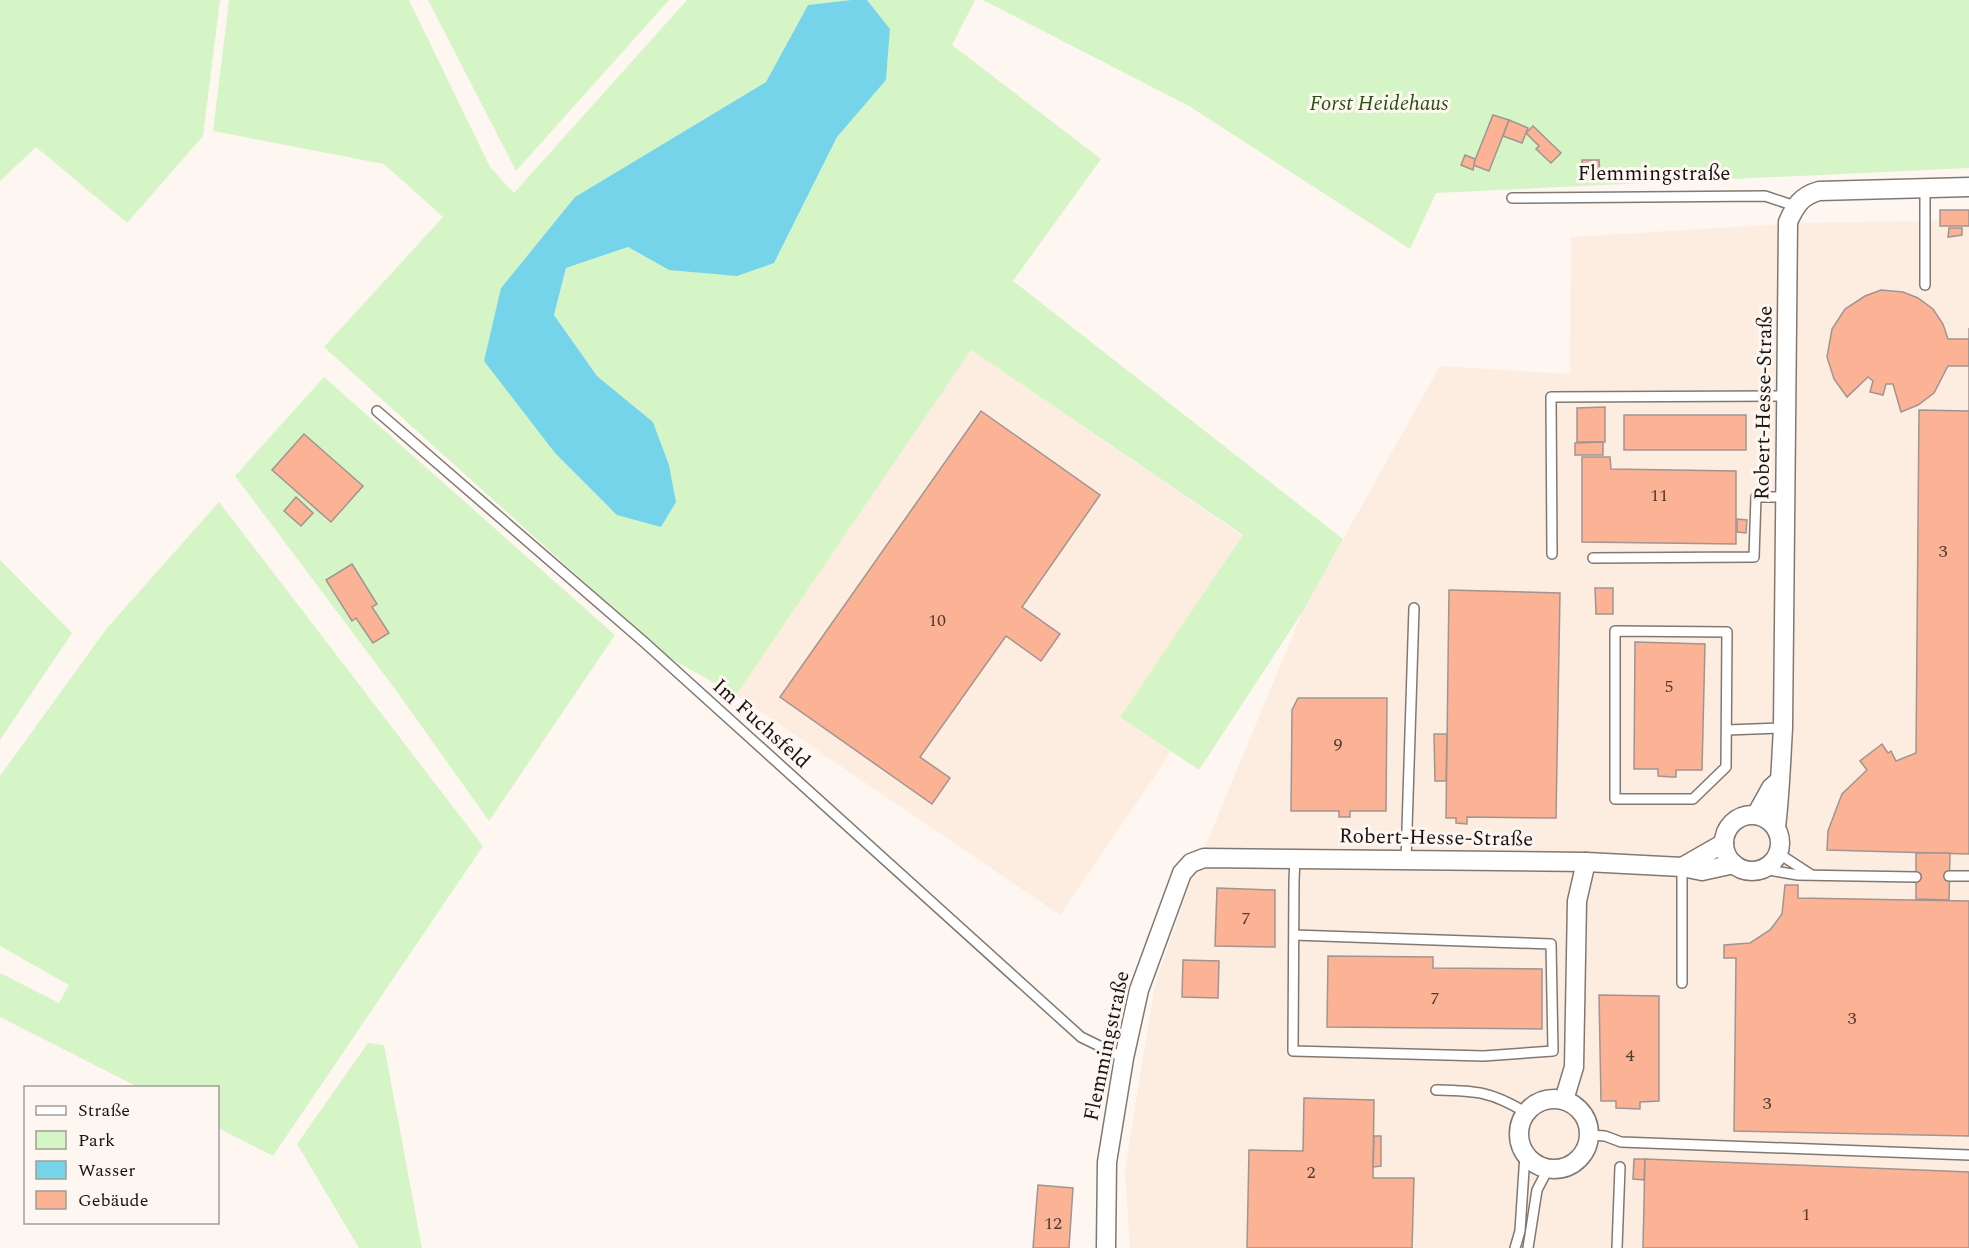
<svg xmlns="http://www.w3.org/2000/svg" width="1969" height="1248" font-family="Spectral,serif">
	<rect width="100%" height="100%" fill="#fef6f1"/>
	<g fill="#fdede0">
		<path d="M 1969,220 L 1969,1248 L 1130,1248 L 1125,1170 L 1155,984 L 1192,878 L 1303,611 L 1440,366 L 1570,374 L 1571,237 L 1801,223 Z"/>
		<path d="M 971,350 L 1243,536 L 1120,717 L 1171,752 L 1060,915 L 736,695 Z"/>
	</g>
	<g fill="#d5f5c6">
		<path d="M 0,0 L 220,0 L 203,136 L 127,223 L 36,147 L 0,181 Z"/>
		<path d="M 229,0 L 409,0 L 490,167 L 514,193 L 687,0 L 851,0 L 808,5 L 766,82 L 575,197 L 501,288 L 676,502 L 669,465 L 653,422 L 597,376 L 554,315 L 566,268 L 628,247 L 669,270 L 774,263 L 837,137 L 886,80 L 890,29 L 867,0 L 975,0 L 952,45 L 1101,159 L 1013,281 L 1343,539 L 1303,611 L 1199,770 L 1120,717 L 1243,535 L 971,350 L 736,695 L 666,656 L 324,347 L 443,217 L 384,164 L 213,131 Z"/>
		<path d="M 428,0 L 669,0 L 516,171 Z"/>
		<path d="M 983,0 L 1969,0 L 1969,168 L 1436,193 L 1410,249 L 1189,106 Z"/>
		<path d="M 324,377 L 615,635 L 489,821 L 395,689 L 235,476 Z"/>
		<path d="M 219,502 L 483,846 L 273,1156 L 218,1128 L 218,1088 L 138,1087 L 0,1017 L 0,973 L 59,1003 L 69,985 L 0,946 L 0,776 L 107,628 Z"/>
		<path d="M 0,560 L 72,633 L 0,740 Z"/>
		<path d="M 368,1043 L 384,1045 L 422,1248 L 359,1248 L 297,1144 Z"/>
	</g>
	<path fill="#76d4ea" d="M 851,0 L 867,0 L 890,29 L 886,80 L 837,137 L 774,263 L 737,276 L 669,270 L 628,247 L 566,268 L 554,315 L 597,376 L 653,422 L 669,465 L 676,502 L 661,527 L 617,515 L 555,453 L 484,361 L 501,288 L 575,197 L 766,82 L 808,5 Z"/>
	<g fill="#fbb295" stroke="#a09591" stroke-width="1.5">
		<path d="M 1493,115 L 1509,120 L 1489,171 L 1473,165 Z"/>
		<path d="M 1509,120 L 1528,128 L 1522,143 L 1503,136 Z"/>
		<path d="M 1533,126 L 1561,153 L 1551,163 L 1536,149 L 1539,146 L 1526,133 Z"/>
		<path d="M 1465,155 L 1475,159 L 1473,170 L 1461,165 Z"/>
		<path d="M 1582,160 L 1599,160 L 1600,174 L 1583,175 Z"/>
		<rect x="1940" y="210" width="29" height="16"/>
		<path d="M 1949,228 L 1962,228 L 1962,235 L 1948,237 Z"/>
		<path d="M 1881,290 L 1903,292 L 1918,298 L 1933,309 L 1943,324 L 1948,339 L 1969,339 L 1969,366 L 1948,366 L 1934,393 L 1918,405 L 1901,412 L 1893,384 L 1886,384 L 1883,395 L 1870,392 L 1873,381 L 1868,377 L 1847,397 L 1834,379 L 1827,357 L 1832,329 L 1845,309 L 1865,296 Z"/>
		<path d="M 1969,328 L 1969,854 L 1827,850 L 1828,831 L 1842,794 L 1867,770 L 1860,761 L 1882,744 L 1888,753 L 1891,751 L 1896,761 L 1916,753 L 1919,410 L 1969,411 Z"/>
		<path d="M 1605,407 L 1605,442 L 1577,442 L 1577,408 Z"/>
		<path d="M 981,411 L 1100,495 L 1022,607 L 1060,634 L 1041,661 L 1006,636 L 920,757 L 950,778 L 932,804 L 780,697 Z"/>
		<rect x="1624" y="415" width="122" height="35"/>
		<path d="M 304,434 L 363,486 L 331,522 L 272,470 Z"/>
		<path d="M 1603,442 L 1603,455 L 1575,455 L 1575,443 Z"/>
		<path d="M 1582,457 L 1610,457 L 1611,469 L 1736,471 L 1736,544 L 1582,542 Z"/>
		<path d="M 296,497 L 313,513 L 301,526 L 284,511 Z"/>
		<path d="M 1737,519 L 1747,520 L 1746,533 L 1737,532 Z"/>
		<path d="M 352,564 L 377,604 L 372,607 L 389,633 L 373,643 L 356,618 L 352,621 L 326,580 Z"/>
		<path d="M 1595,588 L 1613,588 L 1613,614 L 1596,614 Z"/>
		<path d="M 1449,590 L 1560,593 L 1556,818 L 1467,817 L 1467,824 L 1456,823 L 1456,818 L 1446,818 Z"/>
		<path d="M 1635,642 L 1705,644 L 1702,770 L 1676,770 L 1676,777 L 1672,777 L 1658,776 L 1658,769 L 1634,769 Z"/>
		<path d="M 1298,698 L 1387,698 L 1386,811 L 1350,811 L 1350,817 L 1339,817 L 1339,811 L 1291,811 L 1292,710 Z"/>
		<path d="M 1434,734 L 1447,734 L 1446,781 L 1435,781 Z"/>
		<path d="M 1916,853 L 1950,853 L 1949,900 L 1916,899 Z"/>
		<path d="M 1785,885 L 1798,885 L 1798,898 L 1969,901 L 1969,1136 L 1734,1131 L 1736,958 L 1724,958 L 1724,945 L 1750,943 L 1770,930 L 1782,914 Z"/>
		<path d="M 1217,888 L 1275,890 L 1275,947 L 1215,946 Z"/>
		<path d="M 1328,956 L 1433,957 L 1433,968 L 1542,969 L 1542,1029 L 1327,1027 Z"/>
		<path d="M 1183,960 L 1219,961 L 1218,998 L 1182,997 Z"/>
		<path d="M 1599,995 L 1659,996 L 1659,1101 L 1640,1102 L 1640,1109 L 1616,1108 L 1616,1101 L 1601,1101 Z"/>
		<path d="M 1304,1098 L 1374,1100 L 1373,1178 L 1414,1178 L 1412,1248 L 1247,1248 L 1249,1150 L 1303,1151 Z"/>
		<path d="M 1374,1136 L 1381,1136 L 1381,1166 L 1373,1167 Z"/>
		<path d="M 1634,1159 L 1645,1159 L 1644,1180 L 1633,1179 Z"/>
		<path d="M 1645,1159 L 1969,1172 L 1969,1248 L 1643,1248 Z"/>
		<path d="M 1038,1185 L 1073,1188 L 1069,1248 L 1033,1248 Z"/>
	</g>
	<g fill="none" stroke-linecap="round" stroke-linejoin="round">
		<defs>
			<g id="service">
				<path d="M 1925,189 L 1925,285"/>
				<path d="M 1512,198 L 1765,196 L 1795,206"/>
				<path d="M 377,411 L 644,642 L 1081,1037 L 1124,1058"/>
				<path d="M 1552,554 L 1551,397 L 1787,396"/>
				<path d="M 1593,558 L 1754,557 L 1756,497 L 1785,497"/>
				<path d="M 1615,631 L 1727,632 L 1726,767 L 1693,799 L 1615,799 Z"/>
				<path d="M 1727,730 L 1783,728"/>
				<path d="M 1778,853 L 1810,874"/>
				<path d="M 1406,860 L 1414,608"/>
				<path d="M 1682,867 L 1682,983"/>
				<path d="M 1763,869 L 1798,875 L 1916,877"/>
				<path d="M 1949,876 L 1969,876"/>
				<path d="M 1294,935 L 1551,944 L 1553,1051 L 1484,1056 L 1293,1051 L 1294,881 L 1295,858"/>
				<path d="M 1436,1090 C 1476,1091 1490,1091 1525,1112"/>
				<path d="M 1589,1135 L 1605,1136 L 1621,1142 L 1969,1155"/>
				<path d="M 1515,1248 L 1520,1231 L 1525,1154"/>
				<path d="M 1528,1248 L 1537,1190 L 1548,1169"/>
				<path d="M 1617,1248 L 1620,1167"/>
			</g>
			<g id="minor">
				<circle cx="1752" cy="843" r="28"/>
				<path d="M 1756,815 L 1771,788 L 1779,781"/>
				<path d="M 1776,827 C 1780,794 1781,762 1783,728 L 1788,222 C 1795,206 1801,196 1819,191 L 1969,187"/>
				<path d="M 1682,867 L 1724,843"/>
				<circle cx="1554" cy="1134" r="35"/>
				<path d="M 1564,1100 L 1574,1067 L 1577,901 L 1586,862"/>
				<path d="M 1106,1248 L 1107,1162 L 1124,1058 L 1139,990 L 1182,873 L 1191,863 L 1204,858 L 1586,862 L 1682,867 L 1702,871 L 1734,864"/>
			</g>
		</defs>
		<use href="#service" stroke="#817872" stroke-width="12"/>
		<use href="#minor" stroke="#817872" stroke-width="21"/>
		<use href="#service" stroke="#fff" stroke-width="9"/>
		<use href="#minor" stroke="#fff" stroke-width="18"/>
	</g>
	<g text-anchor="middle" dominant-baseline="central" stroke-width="6" stroke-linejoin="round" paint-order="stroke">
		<g font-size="18" fill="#503c32">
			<text x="1659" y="495">11</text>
			<text x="1943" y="551">3</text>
			<text x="937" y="620">10</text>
			<text x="1669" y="686">5</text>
			<text x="1338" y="744">9</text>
			<text x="1246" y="918">7</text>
			<text x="1435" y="998">7</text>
			<text x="1852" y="1018">3</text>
			<text x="1630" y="1055">4</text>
			<text x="1767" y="1103">3</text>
			<text x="1311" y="1172">2</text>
			<text x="1806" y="1214">1</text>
			<text x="1053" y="1223">12</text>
		</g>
		<g font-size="21" font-style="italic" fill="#2a5012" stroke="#fef6f1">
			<text x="1379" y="104">Forst Heidehaus</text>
		</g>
		<g font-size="21" fill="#171411" stroke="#fef6f1">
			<text x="1654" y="174">Flemmingstraße</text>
			<text transform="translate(1764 403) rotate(-89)">Robert-Hesse-Straße</text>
			<text transform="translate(761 724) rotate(42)">Im Fuchsfeld</text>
			<text transform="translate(1436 838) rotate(1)">Robert-Hesse-Straße</text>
			<text transform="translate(1107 1046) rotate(-78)">Flemmingstraße</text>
		</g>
	</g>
	<rect x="24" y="1086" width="195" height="138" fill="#fef6f1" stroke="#a29c97" stroke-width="1.5"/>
	<rect x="36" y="1106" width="30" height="9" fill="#ffffff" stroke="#a29c97" stroke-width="1.5"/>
	<text x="78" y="1116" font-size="18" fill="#171411">Straße</text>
	<rect x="36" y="1131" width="30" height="18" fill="#d5f5c6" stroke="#a29c97" stroke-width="1.5"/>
	<text x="78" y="1146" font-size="18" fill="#171411">Park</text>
	<rect x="36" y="1161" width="30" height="18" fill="#76d4ea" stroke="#a29c97" stroke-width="1.5"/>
	<text x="78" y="1176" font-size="18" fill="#171411">Wasser</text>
	<rect x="36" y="1191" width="30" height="18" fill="#fbb295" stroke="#a29c97" stroke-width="1.5"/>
	<text x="78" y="1206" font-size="18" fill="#171411">Gebäude</text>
</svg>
